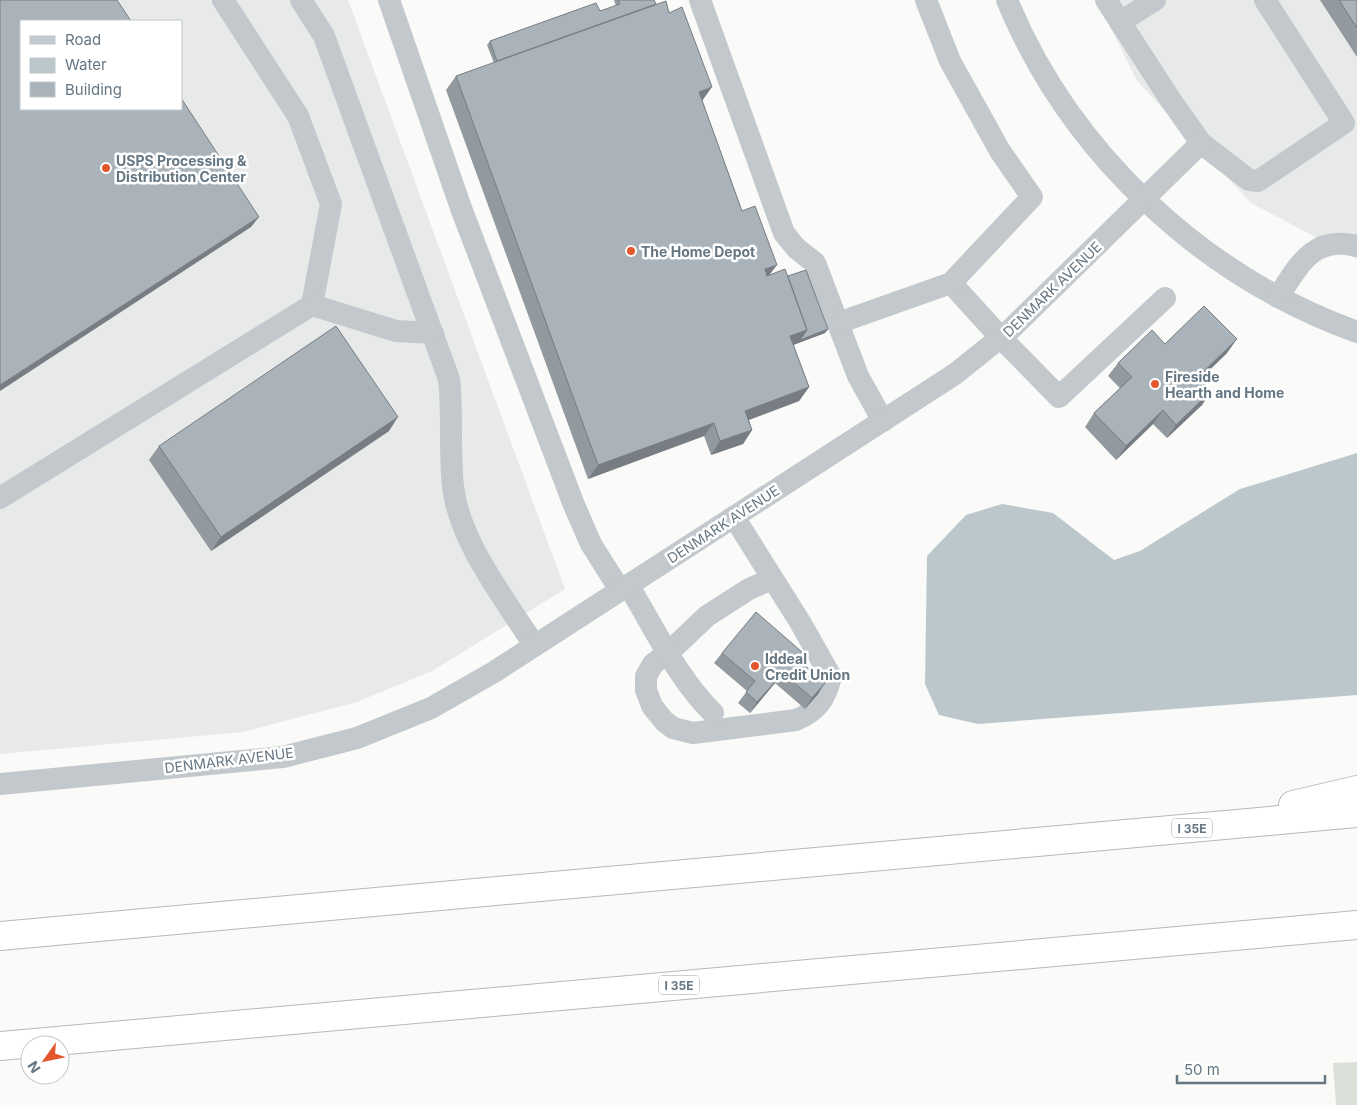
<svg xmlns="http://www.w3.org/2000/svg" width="1357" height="1105" font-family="Inter,sans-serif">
	<rect width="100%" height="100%" fill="#fafaf8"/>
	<g fill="#e8e9e9" fill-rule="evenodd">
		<path d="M 0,0 L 348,0 L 565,589 L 432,671 L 357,702 L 243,732 L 0,754 ZM 21,21 L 181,21 L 181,109 L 21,109 Z"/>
		<path d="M 1097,0 L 1357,0 L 1357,259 L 1251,203 L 1137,81 Z"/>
	</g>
	<path fill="#dadfd7" d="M 1357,1062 L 1357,1105 L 1336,1105 L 1333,1063 Z"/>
	<path fill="#bbc7cb" d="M 1357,453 L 1357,695 L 978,724 L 939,715 L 925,684 L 927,556 L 966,515 L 1002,504 L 1053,513 L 1114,560 L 1140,551 L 1240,489 Z"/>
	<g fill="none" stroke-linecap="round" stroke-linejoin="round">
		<defs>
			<g id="highway">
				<path d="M 1293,805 L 1357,790"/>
				<path d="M 0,936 L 1357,813"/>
				<path d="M 0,1046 L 1357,925"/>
			</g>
		</defs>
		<use href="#highway" stroke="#b4b9bd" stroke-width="30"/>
		<g stroke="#c3c8cc" stroke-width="22">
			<path d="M 223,0 L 298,116 L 331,204 L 312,305"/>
			<path d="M 301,0 L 324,36 L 449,379 C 453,415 449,450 453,486 C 459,542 505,599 534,645"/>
			<path d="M 389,0 L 461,208 L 574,505 L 591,544 L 620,590"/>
			<path d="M 700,0 L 784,233 L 796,248 L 815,263 L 858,376 L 883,421"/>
			<path d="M 1007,0 C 1070,153 1202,276 1357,332"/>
			<path d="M 1106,0 L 1170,99 L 1201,143 L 1249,180 L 1258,181 L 1344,123 L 1265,0"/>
			<path d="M 1120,22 L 1155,0"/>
			<path d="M 951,283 L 1001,338 L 1059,397 L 1165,298"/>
			<path d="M 1278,297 C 1299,265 1313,235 1357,246"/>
			<path d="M 838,323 L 951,283 L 1032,197 L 1000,151 L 950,61 L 926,0"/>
			<path d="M 0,498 L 312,305 L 396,331 L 433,333"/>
			<path d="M 734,517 L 800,622 L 831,677 C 825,700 817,711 796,720 L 693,733 L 673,728 L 664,721 L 652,706 L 646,690 L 646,676 L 653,664 L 669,652 L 707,616 L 749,589 L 772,579"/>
			<path d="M 628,585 C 654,627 677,678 713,713"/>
			<path d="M 0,784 L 283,757 L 357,738 L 431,708 L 494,672 L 955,374 L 1010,330 L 1201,143"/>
		</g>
		<use href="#highway" stroke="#fff" stroke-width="28"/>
	</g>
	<g fill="#929a9f">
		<path d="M 614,0 L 654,0 L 656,4 L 669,13 L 742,211 L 770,275 L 788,276 L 828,329 L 825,333 L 793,345 L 809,387 L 799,401 L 749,420 L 752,430 L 743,444 L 711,455 L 704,436 L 588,479 L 446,90 L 456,76 L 494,63 L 487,45 L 490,41 L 600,11 L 616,6 Z"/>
		<path d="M 1320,0 L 1357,0 L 1357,57 Z"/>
		<path d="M 1227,353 L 1200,379 L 1211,391 L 1202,405 L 1167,438 L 1153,424 L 1116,460 L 1085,427 L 1094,413 L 1120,388 L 1108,376 L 1118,363 Z"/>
		<path d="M 389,431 L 211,551 L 149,460 L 159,446 Z"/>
		<path d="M 802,652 L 797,659 L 818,694 L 805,709 L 775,683 L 750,713 L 738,703 L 747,691 L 714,663 L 722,653 Z"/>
	</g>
	<g fill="#777d82">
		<path d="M 712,87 L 702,101 L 699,92 Z"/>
		<path d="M 259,217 L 251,227 L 0,391 L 0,385 Z"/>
		<path d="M 777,265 L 767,278 L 765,269 Z"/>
		<path d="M 828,329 L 825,333 L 780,350 L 790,336 L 807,330 Z"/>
		<path d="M 1237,339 L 1227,353 L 1188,391 L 1198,377 Z"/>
		<path d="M 809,387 L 799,401 L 735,425 L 745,411 Z"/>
		<path d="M 1211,391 L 1202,405 L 1167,438 L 1176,425 Z"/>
		<path d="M 1163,410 L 1153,424 L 1116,460 L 1126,446 Z"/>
		<path d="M 398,417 L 389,431 L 211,551 L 221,537 Z"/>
		<path d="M 714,423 L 704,436 L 588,479 L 598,465 Z"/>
		<path d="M 752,430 L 743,444 L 711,455 L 720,441 Z"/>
		<path d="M 783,673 L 775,683 L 750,713 L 757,702 Z"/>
		<path d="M 825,683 L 818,694 L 805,709 L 812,698 Z"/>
	</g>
	<g fill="#aab3b9" stroke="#777d82">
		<path d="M 0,0 L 117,0 L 131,21 L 21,21 L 21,109 L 181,109 L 181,98 L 259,217 L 0,385 Z"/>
		<path d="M 618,0 L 654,0 L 656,4 L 497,61 L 490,41 L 596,3 L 600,11 L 620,4 Z"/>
		<path d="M 1339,0 L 1357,0 L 1357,28 Z"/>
		<path d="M 666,1 L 669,13 L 682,7 L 712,87 L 699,92 L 742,211 L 755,206 L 777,265 L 765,269 L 767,276 L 785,269 L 807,330 L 790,336 L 809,387 L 745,411 L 752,430 L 720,441 L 714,423 L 598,465 L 456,76 Z"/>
		<path d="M 806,270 L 828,329 L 800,340 L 807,330 L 788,276 Z"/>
		<path d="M 1204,306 L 1237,339 L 1198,377 L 1211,391 L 1176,425 L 1163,410 L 1126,446 L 1094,413 L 1132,377 L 1118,363 L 1152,330 L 1165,344 Z"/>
		<path d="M 336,326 L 398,417 L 221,537 L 159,446 Z"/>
		<path d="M 756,612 L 802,652 L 796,658 L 825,683 L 812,698 L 783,673 L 757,702 L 746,692 L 755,681 L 722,653 Z"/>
	</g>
	<g fill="#e4572e" stroke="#fff" stroke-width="2">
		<circle cx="106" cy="168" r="5"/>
		<circle cx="631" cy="251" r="5"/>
		<circle cx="1155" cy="384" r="5"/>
		<circle cx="755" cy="666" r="5"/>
	</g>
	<g text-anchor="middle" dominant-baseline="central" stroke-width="5" stroke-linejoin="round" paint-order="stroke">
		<g fill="#fff" stroke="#939fa8" stroke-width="1">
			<rect x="1172" y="818.5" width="40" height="19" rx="4"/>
			<rect x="659" y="975.5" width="40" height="19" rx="4"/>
		</g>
		<g font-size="12" font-weight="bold" fill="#657683">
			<text x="1192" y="828">I 35E</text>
			<text x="679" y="985">I 35E</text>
		</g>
		<g font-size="14" font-weight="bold" fill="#657683" stroke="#fff" text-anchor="start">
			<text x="116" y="160">USPS Processing &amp;<tspan x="116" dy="16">Distribution Center</tspan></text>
			<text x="641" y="251">The Home Depot</text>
			<text x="1165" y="376">Fireside<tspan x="1165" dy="16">Hearth and Home</tspan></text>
			<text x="765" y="658">Iddeal<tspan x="765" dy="16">Credit Union</tspan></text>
		</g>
		<g font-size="14" fill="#657683" stroke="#fff">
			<text transform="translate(1052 289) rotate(-44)">DENMARK AVENUE</text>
			<text transform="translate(723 524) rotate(-33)">DENMARK AVENUE</text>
			<text transform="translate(229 760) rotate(-7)">DENMARK AVENUE</text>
		</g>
	</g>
	<rect x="20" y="20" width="162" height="90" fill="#ffffff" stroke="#c1c8cd"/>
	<rect x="30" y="36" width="25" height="8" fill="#c3c8cc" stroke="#c1c8cd"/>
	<text x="65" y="45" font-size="15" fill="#657683">Road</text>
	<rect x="30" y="58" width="25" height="15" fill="#bbc7cb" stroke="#c1c8cd"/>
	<text x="65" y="70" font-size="15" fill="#657683">Water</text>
	<rect x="30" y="82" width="25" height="15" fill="#aab3b9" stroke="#c1c8cd"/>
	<text x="65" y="95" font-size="15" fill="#657683">Building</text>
	<g transform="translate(45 1060) rotate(237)"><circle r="24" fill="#ffffff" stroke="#c1c8cd"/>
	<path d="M0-4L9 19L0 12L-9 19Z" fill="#e4572e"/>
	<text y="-8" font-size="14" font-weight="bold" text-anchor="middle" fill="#657683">N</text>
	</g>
	<path d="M1177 1075v8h148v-8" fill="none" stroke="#657683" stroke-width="2.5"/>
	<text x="1184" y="1075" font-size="15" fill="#657683" stroke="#ffffff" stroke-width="4" paint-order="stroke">50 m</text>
</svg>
